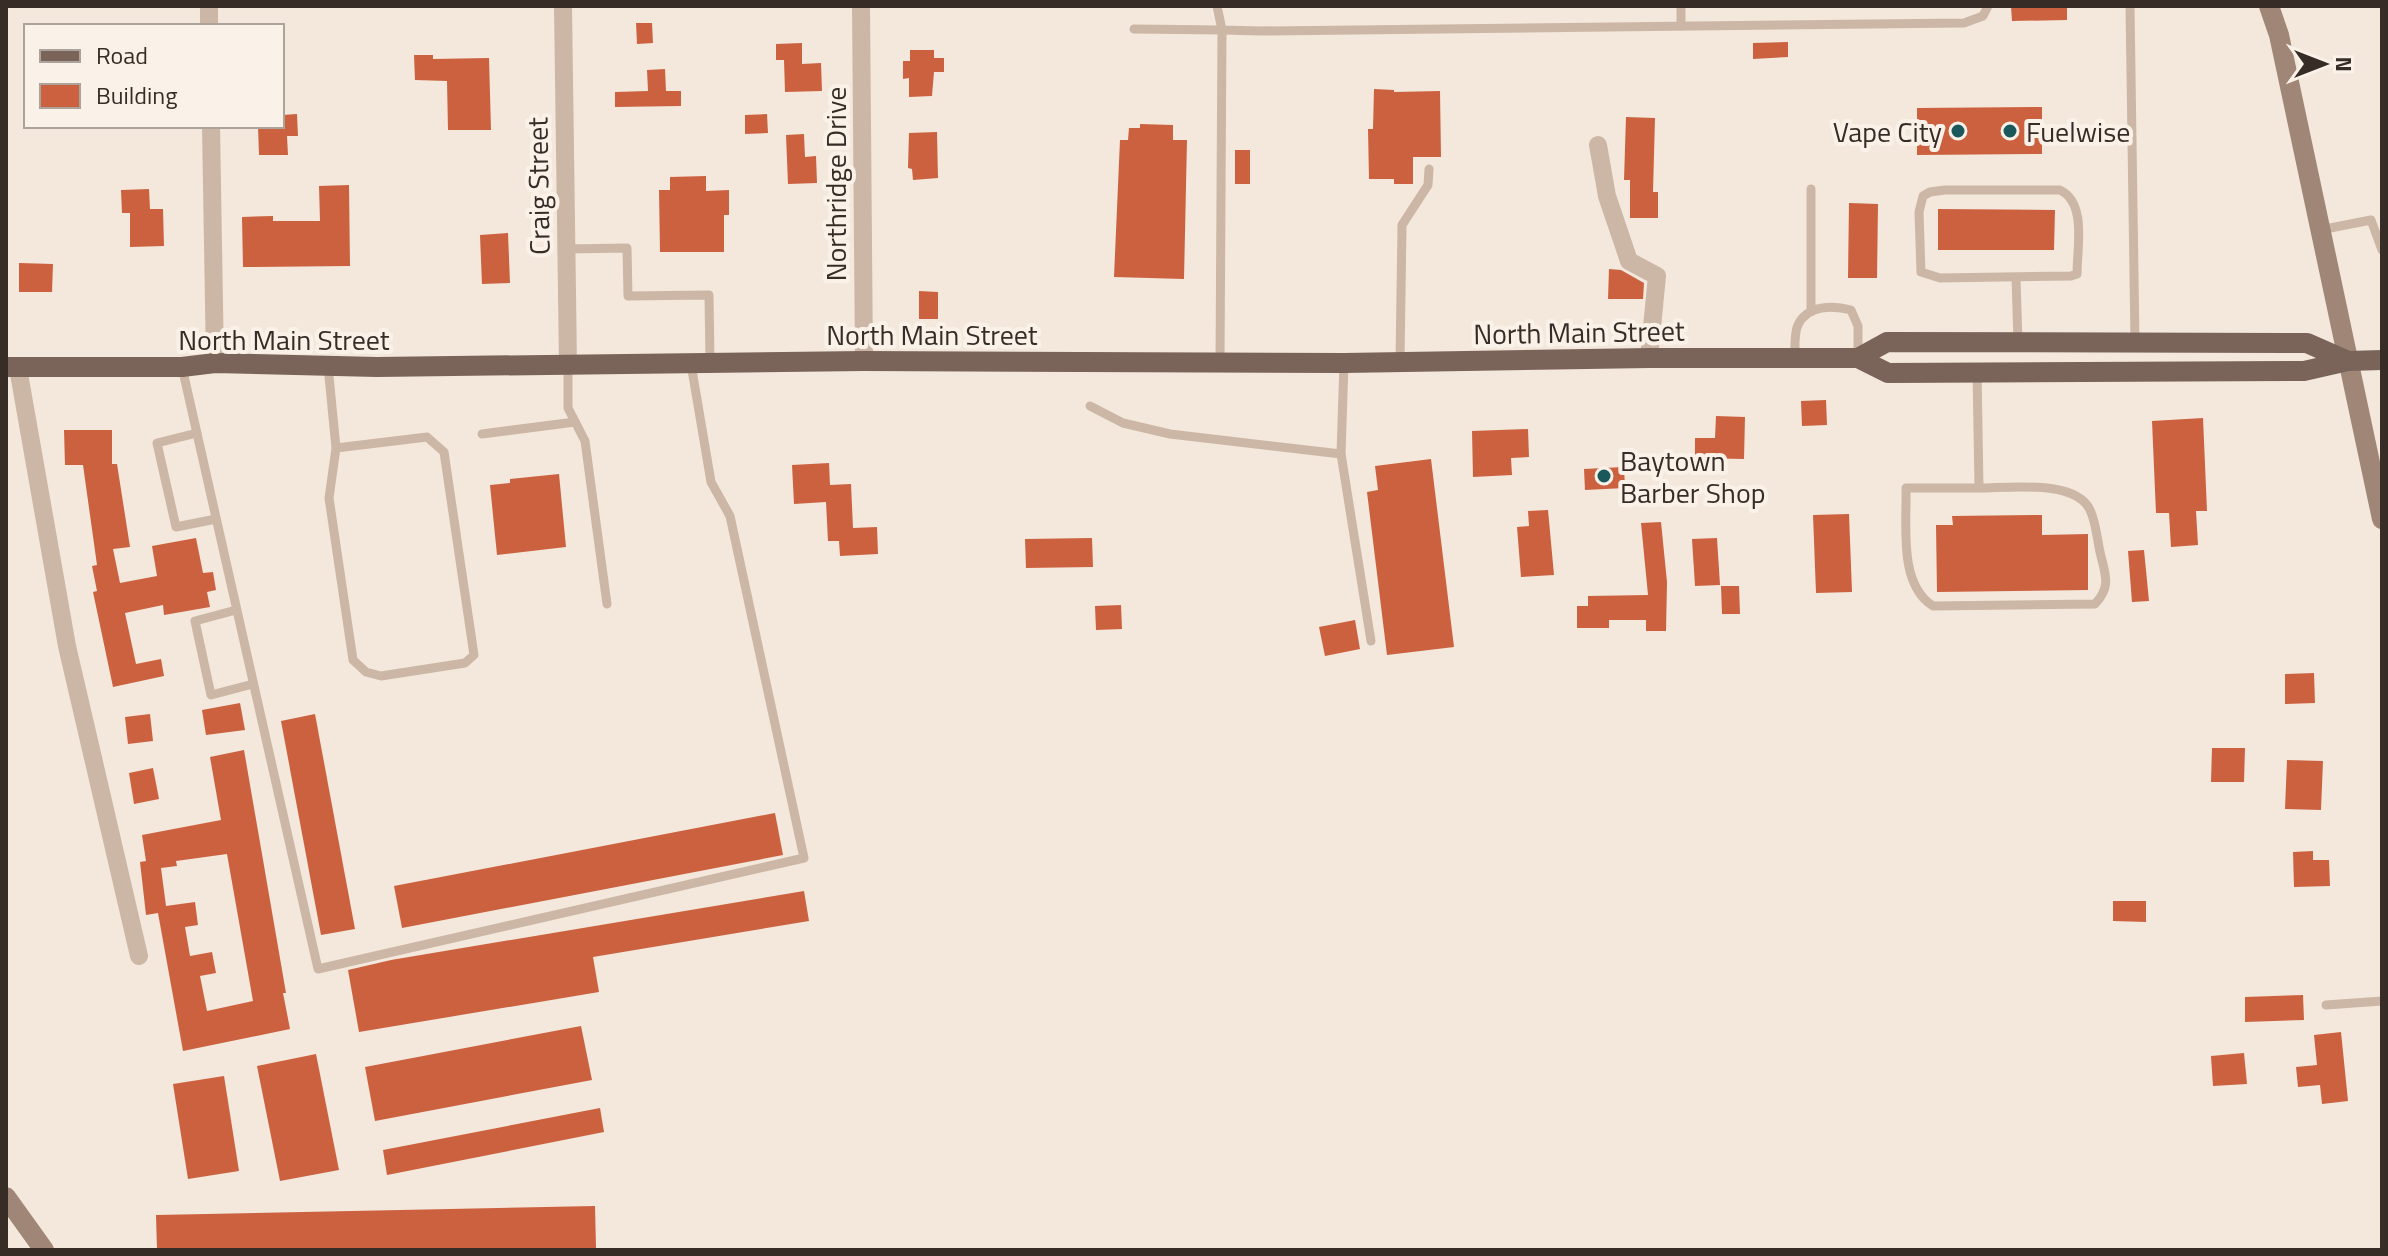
<svg xmlns="http://www.w3.org/2000/svg" width="2388" height="1256" font-family="'Titillium Web',sans-serif">
	<rect width="100%" height="100%" fill="#f3e8db"/>
	<g fill="#cc6140" fill-rule="evenodd">
		<path d="M 2011,6 L 2067,6 L 2067,20 L 2012,21 Z"/>
		<path d="M 636,23 L 652,23 L 653,43 L 637,44 Z"/>
		<path d="M 1788,42 L 1788,57 L 1753,59 L 1753,43 Z"/>
		<path d="M 802,43 L 802,64 L 821,63 L 822,91 L 785,92 L 784,60 L 776,60 L 776,44 Z"/>
		<path d="M 910,50 L 934,50 L 934,58 L 944,58 L 944,72 L 934,72 L 932,96 L 909,97 L 909,78 L 903,79 L 903,61 L 910,61 Z"/>
		<path d="M 414,55 L 433,55 L 433,59 L 489,58 L 491,130 L 448,130 L 447,81 L 415,80 Z"/>
		<path d="M 665,69 L 666,91 L 681,91 L 681,106 L 615,107 L 615,92 L 648,91 L 647,70 Z"/>
		<path d="M 1374,89 L 1394,90 L 1394,92 L 1440,91 L 1441,157 L 1413,157 L 1413,184 L 1394,184 L 1394,179 L 1369,179 L 1368,129 L 1373,129 Z"/>
		<path d="M 2042,107 L 2042,154 L 1917,155 L 1917,108 Z"/>
		<path d="M 297,114 L 298,136 L 287,136 L 288,155 L 259,155 L 258,126 L 282,126 L 282,115 Z"/>
		<path d="M 767,114 L 768,133 L 745,134 L 745,115 Z"/>
		<path d="M 1626,117 L 1655,118 L 1653,192 L 1658,192 L 1658,218 L 1630,218 L 1630,180 L 1624,180 Z"/>
		<path d="M 1140,124 L 1173,125 L 1173,140 L 1187,140 L 1184,279 L 1114,277 L 1120,140 L 1128,140 L 1129,128 L 1140,128 Z"/>
		<path d="M 937,132 L 938,178 L 913,180 L 912,169 L 908,168 L 909,133 Z"/>
		<path d="M 804,134 L 805,157 L 816,156 L 817,183 L 788,184 L 786,135 Z"/>
		<rect x="1235" y="150" width="15" height="34"/>
		<path d="M 706,176 L 706,191 L 729,190 L 729,215 L 724,215 L 724,252 L 660,252 L 659,190 L 670,190 L 670,177 Z"/>
		<path d="M 349,185 L 350,266 L 243,267 L 242,217 L 273,216 L 273,221 L 320,221 L 319,186 Z"/>
		<path d="M 149,189 L 150,209 L 163,209 L 164,246 L 130,247 L 130,213 L 122,213 L 121,190 Z"/>
		<path d="M 1849,203 L 1878,204 L 1877,278 L 1848,278 Z"/>
		<path d="M 1938,209 L 2055,210 L 2054,250 L 1938,250 Z"/>
		<path d="M 508,233 L 510,283 L 482,284 L 480,235 Z"/>
		<path d="M 19,263 L 53,264 L 52,292 L 19,292 Z"/>
		<path d="M 1609,269 L 1621,270 L 1644,283 L 1643,299 L 1608,299 Z"/>
		<path d="M 919,291 L 938,292 L 938,319 L 919,319 Z"/>
		<path d="M 1826,400 L 1827,425 L 1802,426 L 1801,401 Z"/>
		<path d="M 1716,416 L 1745,417 L 1744,459 L 1695,458 L 1695,438 L 1715,438 Z"/>
		<path d="M 2203,418 L 2207,511 L 2196,511 L 2198,545 L 2171,547 L 2169,513 L 2156,513 L 2152,421 Z"/>
		<path d="M 1528,429 L 1529,457 L 1511,458 L 1512,475 L 1473,477 L 1472,431 Z"/>
		<path d="M 64,430 L 112,430 L 112,464 L 117,464 L 130,547 L 113,549 L 120,583 L 157,576 L 152,546 L 196,538 L 203,573 L 213,572 L 216,590 L 207,592 L 210,607 L 164,615 L 163,605 L 125,613 L 136,664 L 161,659 L 164,676 L 113,687 L 93,592 L 97,591 L 92,566 L 97,565 L 83,465 L 65,465 Z"/>
		<path d="M 1431,459 L 1454,647 L 1387,655 L 1367,492 L 1378,490 L 1375,466 Z"/>
		<path d="M 829,463 L 830,485 L 851,484 L 853,528 L 877,527 L 878,554 L 840,556 L 839,541 L 828,541 L 826,502 L 794,504 L 792,465 Z"/>
		<path d="M 1624,467 L 1625,488 L 1585,490 L 1584,469 Z"/>
		<path d="M 559,474 L 566,547 L 497,555 L 490,485 L 510,483 L 510,479 Z"/>
		<path d="M 1548,510 L 1554,575 L 1521,577 L 1517,527 L 1529,526 L 1528,511 Z"/>
		<path d="M 1849,514 L 1852,592 L 1816,593 L 1813,515 Z"/>
		<path d="M 2042,515 L 2042,535 L 2088,534 L 2088,590 L 1937,592 L 1936,525 L 1953,525 L 1952,516 Z"/>
		<path d="M 1661,522 L 1667,582 L 1666,631 L 1646,631 L 1646,620 L 1609,620 L 1609,628 L 1577,628 L 1577,606 L 1588,606 L 1588,596 L 1648,595 L 1641,523 Z"/>
		<path d="M 1092,538 L 1093,567 L 1026,568 L 1025,539 Z"/>
		<path d="M 1717,538 L 1720,585 L 1695,586 L 1692,539 Z"/>
		<path d="M 2144,550 L 2149,601 L 2132,602 L 2128,551 Z"/>
		<path d="M 1721,586 L 1739,586 L 1740,614 L 1722,614 Z"/>
		<path d="M 1121,605 L 1122,629 L 1096,630 L 1095,606 Z"/>
		<path d="M 1355,620 L 1360,649 L 1325,656 L 1319,627 Z"/>
		<path d="M 2314,673 L 2315,703 L 2285,704 L 2285,674 Z"/>
		<path d="M 240,703 L 245,730 L 206,735 L 202,710 Z"/>
		<path d="M 150,714 L 153,741 L 128,744 L 125,717 Z"/>
		<path d="M 315,714 L 355,929 L 321,935 L 281,721 Z"/>
		<path d="M 2212,748 L 2245,748 L 2244,782 L 2211,782 Z"/>
		<path d="M 244,750 L 286,993 L 283,993 L 290,1029 L 183,1051 L 158,913 L 146,915 L 140,862 L 146,861 L 142,835 L 221,820 L 210,757 ZM 227,854 L 253,1001 L 207,1011 L 200,976 L 216,973 L 212,952 L 190,956 L 185,927 L 198,925 L 195,902 L 166,906 L 161,868 L 177,866 L 176,861 Z"/>
		<path d="M 2287,760 L 2323,761 L 2321,810 L 2285,809 Z"/>
		<path d="M 153,768 L 159,799 L 134,804 L 129,773 Z"/>
		<path d="M 775,813 L 783,855 L 402,928 L 394,886 Z"/>
		<path d="M 2313,851 L 2313,860 L 2329,860 L 2330,886 L 2294,887 L 2293,852 Z"/>
		<path d="M 804,891 L 809,921 L 593,957 L 599,992 L 359,1032 L 348,970 L 391,960 Z"/>
		<path d="M 2113,901 L 2146,901 L 2146,922 L 2113,921 Z"/>
		<path d="M 2303,995 L 2304,1020 L 2245,1022 L 2245,997 Z"/>
		<path d="M 581,1026 L 592,1080 L 375,1121 L 365,1067 Z"/>
		<path d="M 2341,1032 L 2348,1101 L 2322,1104 L 2320,1085 L 2298,1087 L 2296,1067 L 2317,1065 L 2314,1035 Z"/>
		<path d="M 2244,1053 L 2247,1084 L 2213,1086 L 2211,1056 Z"/>
		<path d="M 316,1054 L 339,1170 L 280,1181 L 257,1066 Z"/>
		<path d="M 224,1076 L 239,1171 L 188,1179 L 173,1084 Z"/>
		<path d="M 600,1108 L 604,1132 L 387,1175 L 383,1150 Z"/>
		<path d="M 595,1206 L 596,1248 L 157,1250 L 156,1215 Z"/>
	</g>
	<g fill="none" stroke-linecap="round" stroke-linejoin="round">
		<g stroke="#ccb7a6" stroke-width="9">
			<path d="M 1217,6 L 1222,30 L 1261,31 L 1964,23 L 1983,16 L 1988,6"/>
			<path d="M 2130,6 L 2135,342"/>
			<path d="M 1681,26 L 1681,6"/>
			<path d="M 1134,29 L 1222,30 L 1220,363"/>
			<path d="M 1945,190 L 2060,190 C 2087,203 2077,248 2077,274 L 2071,276 L 1940,278 L 1921,272 L 1919,212 L 1923,196 L 1930,192 Z"/>
			<path d="M 2320,230 L 2371,220 L 2382,250"/>
			<path d="M 567,249 L 627,248 L 628,296 L 709,295 L 710,363"/>
			<path d="M 2016,278 L 2018,342"/>
			<path d="M 1811,311 L 1811,189"/>
			<path d="M 1795,358 C 1795,349 1794,333 1798,325 C 1807,305 1833,305 1851,310 L 1858,326 L 1858,358"/>
			<path d="M 1400,362 L 1402,225 L 1428,185 L 1429,169"/>
			<path d="M 1344,363 L 1341,454 L 1371,641"/>
			<path d="M 568,365 L 568,408 L 585,441 L 607,604"/>
			<path d="M 328,366 L 336,448 L 427,437 L 444,452 L 474,655 L 465,663 L 381,676 L 366,672 L 353,660 L 329,498 L 336,448"/>
			<path d="M 182,367 L 318,969 L 804,858 L 730,516 L 711,482 L 691,364"/>
			<path d="M 1977,371 L 1979,488 L 1906,488 C 1907,524 1898,584 1933,606 L 2095,604 C 2112,586 2105,574 2100,552 C 2097,539 2096,522 2090,510 C 2076,479 2008,488 1979,488"/>
			<path d="M 1090,406 L 1123,423 L 1170,434 L 1341,454"/>
			<path d="M 197,433 L 157,443 L 176,527 L 216,519"/>
			<path d="M 482,434 L 575,422"/>
			<path d="M 236,610 L 195,621 L 211,695 L 253,684"/>
			<path d="M 2326,1005 L 2382,1001"/>
		</g>
		<g stroke="#ccb7a6" stroke-width="18">
			<path d="M 209,6 L 209,26"/>
			<path d="M 563,6 L 568,365"/>
			<path d="M 861,6 L 864,361"/>
			<path d="M 211,126 L 215,363"/>
			<path d="M 1598,145 L 1607,196 L 1629,261 L 1657,276 L 1649,358"/>
			<path d="M 18,368 L 67,646 L 139,956"/>
		</g>
		<g stroke="#a08677" stroke-width="20">
			<path d="M 2269,6 L 2279,35 L 2382,519"/>
			<path d="M 6,1197 L 44,1250"/>
		</g>
		<g stroke="#7a6358" stroke-width="20">
			<path d="M 1858,358 L 1887,342 L 2307,343 L 2348,361"/>
			<path d="M 6,367 L 182,367 L 215,363 L 377,367 L 864,361 L 1344,363 L 1649,358 L 1858,358 L 1888,373 L 2304,371 L 2348,361 L 2382,360"/>
		</g>
	</g>
	<g fill="#1b585b" stroke="#faf2e8" stroke-width="3">
		<circle cx="1958" cy="131" r="8"/>
		<circle cx="2010" cy="131" r="8"/>
		<circle cx="1604" cy="476" r="8"/>
	</g>
	<g text-anchor="middle" dominant-baseline="central" stroke-width="8" stroke-linejoin="round" paint-order="stroke">
		<g font-size="28" fill="#382c27" stroke="#faf2e8" text-anchor="start">
			<text x="1942" y="131" text-anchor="end">Vape City</text>
			<text x="2026" y="131">Fuelwise</text>
			<text x="1620" y="460">Baytown<tspan x="1620" dy="32">Barber Shop</tspan></text>
		</g>
		<g font-size="28" fill="#382c27" stroke="#faf2e8">
			<text transform="translate(835 184) rotate(-90)">Northridge Drive</text>
			<text transform="translate(538 186) rotate(-91)">Craig Street</text>
			<text transform="translate(1579 332) rotate(-1)">North Main Street</text>
			<text x="932" y="334">North Main Street</text>
			<text x="284" y="339">North Main Street</text>
		</g>
	</g>
	<rect width="2388" height="1256" fill="none" stroke="#382c27" stroke-width="16"/>
	<rect x="24" y="24" width="260" height="104" fill="#faf2e8" stroke="#aca39b" stroke-width="2"/>
	<rect x="40" y="50" width="40" height="12" fill="#7a6358" stroke="#aca39b" stroke-width="2"/>
	<text x="96" y="64" font-size="24" fill="#382c27">Road</text>
	<rect x="40" y="84" width="40" height="24" fill="#cc6140" stroke="#aca39b" stroke-width="2"/>
	<text x="96" y="104" font-size="24" fill="#382c27">Building</text>
	<g transform="translate(2324 64) rotate(90)" stroke="#faf2e8" stroke-width="6" paint-order="stroke">
	<path d="M0-6L14 30L0 20L-14 30Z" fill="#382c27"/>
	<text y="-12" font-size="22" font-weight="bold" text-anchor="middle" fill="#382c27">N</text>
	</g>
</svg>
